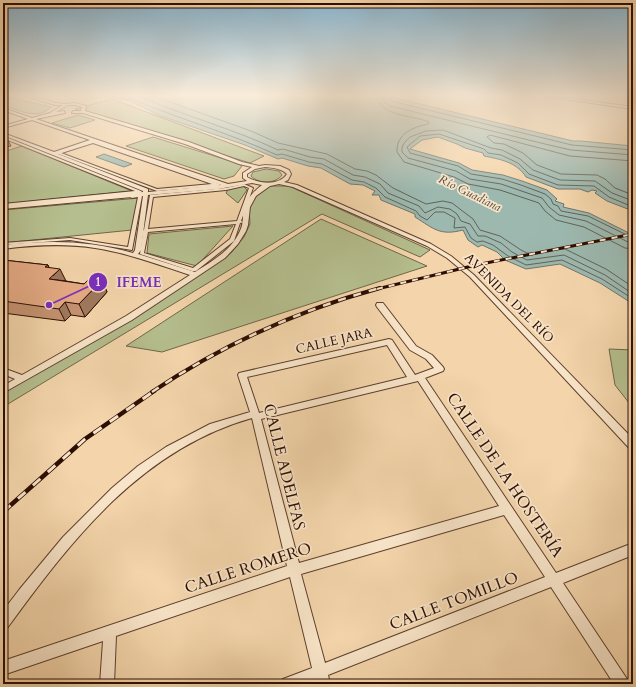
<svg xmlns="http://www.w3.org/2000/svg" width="636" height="687" font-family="Cardo,serif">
	<rect width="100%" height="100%" fill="#f4d5ab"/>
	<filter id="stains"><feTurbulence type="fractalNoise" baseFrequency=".005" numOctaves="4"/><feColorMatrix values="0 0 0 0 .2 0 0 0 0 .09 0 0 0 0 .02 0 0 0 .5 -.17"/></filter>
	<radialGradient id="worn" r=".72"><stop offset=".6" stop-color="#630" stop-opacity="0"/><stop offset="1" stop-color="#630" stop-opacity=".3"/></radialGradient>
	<g fill="#b5be8e" stroke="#706648">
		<path d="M 3,96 L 51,107 C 37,121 19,110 3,105 Z"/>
		<path d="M 112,99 L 264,156 L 250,163 L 75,109 Z"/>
		<path d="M 78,115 L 95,120 L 70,128 L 52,123 Z"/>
		<path d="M 153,137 L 237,163 L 242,166 L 234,176 L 224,179 L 126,146 Z"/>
		<path d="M 22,146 L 132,191 L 3,204 L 3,152 Z"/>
		<path d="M 266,169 L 279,171 L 282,175 C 276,184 258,184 251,176 L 253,172 Z"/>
		<path d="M 243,186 L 247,190 L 238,203 L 226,193 L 228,189 Z"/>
		<path d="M 271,186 L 289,186 L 430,250 L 420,257 L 322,214 L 3,407 L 3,392 L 231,253 L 244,237 L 250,224 L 249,208 L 259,191 Z"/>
		<path d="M 139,198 L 132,230 L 3,243 L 3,210 Z"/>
		<path d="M 321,219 L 427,266 L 162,352 L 126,346 Z"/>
		<path d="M 233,226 L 197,266 L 147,253 L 149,234 Z"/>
		<path d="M 609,349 L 633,350 L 633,408 L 615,385 Z"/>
	</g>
	<g fill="#9cb8af" stroke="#6f746a">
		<path d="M 104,95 L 383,95 L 573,141 L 581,141 L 633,146 L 633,211 L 607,201 L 595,193 L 597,191 L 592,190 L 588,192 L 580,189 L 558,189 L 526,177 C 517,162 499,159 484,156 L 483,153 L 465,148 L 457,144 L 438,137 L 422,140 L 410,149 L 459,163 L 472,170 L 503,175 L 522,181 L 547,190 L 557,199 L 555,201 L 564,204 L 563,207 L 589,213 L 633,235 L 633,304 L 600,283 L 560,264 L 526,269 L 505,260 L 497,252 L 482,245 L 478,247 L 468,240 L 463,230 C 440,236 434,229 415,217 L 415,214 L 381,200 L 379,195 L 372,195 L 375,191 L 363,185 L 350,184 L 321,168 L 308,166 L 282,158 L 278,159 L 245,145 L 161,116 L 130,101 Z"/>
		<path d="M 104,154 L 132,164 L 124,167 L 96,157 Z"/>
	</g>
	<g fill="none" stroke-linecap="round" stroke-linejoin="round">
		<g stroke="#646258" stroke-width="1">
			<path d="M 122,95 C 173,117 227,132 277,155 L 282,154 L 309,162 L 322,164 L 352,180 L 364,182 L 376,188 L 385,197 L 416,211 L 420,216 L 427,220 L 435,212 L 444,212 L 455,218 L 454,228 L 465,227 L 471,238 L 477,242 L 483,241 L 493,245 L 508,256 L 526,265 L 562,260 L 602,279 L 633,299"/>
			<path d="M 137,95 C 183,116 232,128 278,150 L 283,149 L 310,157 L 324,159 L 353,175 L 365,177 L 380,184 L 388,193 L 419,206 L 425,213 L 438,207 L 450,209 L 457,214 L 461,221 L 470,224 L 478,236 L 485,236 L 501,243 L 512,252 L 527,260 L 564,255 L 605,275 L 633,294"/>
			<path d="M 150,95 L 251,131 L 278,143 L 327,154 L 355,169 L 367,171 L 376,175 L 393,188 L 426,204 L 443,201 L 452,203 L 473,219 L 480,230 L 500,236 L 521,250 L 527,253 L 536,253 L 555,249 L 565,249 L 606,269 L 633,287"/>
			<path d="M 376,95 C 382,118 410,114 429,122 L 428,124 C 413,127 396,134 397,152 L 404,162 L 454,177 L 468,184 L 500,190 L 539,203 L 545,211 L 556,220 L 584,227 L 625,248 L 633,249"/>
			<path d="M 382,95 L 384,102 L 390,106 L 549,145 L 571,150 L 633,155"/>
			<path d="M 387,95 L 391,101 L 572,145 L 633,150"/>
			<path d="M 633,161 L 570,156 L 490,135 L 487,137 L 494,143 L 504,144 L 523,153 L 537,165 L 561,174 L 597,175 L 605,179 L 615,188 L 633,195"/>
			<path d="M 633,201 L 612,193 L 595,181 L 560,180 L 533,170 L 520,159 L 502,150 L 491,148 L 443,130 L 426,131 L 410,137 L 405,142 L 402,147 L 402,152 L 408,158 L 456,171 L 470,179 L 501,184 L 542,198 L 549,207 L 559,215 L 586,221 L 628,242 L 633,243"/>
			<path d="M 633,207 L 609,197 L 594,186 L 558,185 L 529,174 L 518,163 L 501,155 L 488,153 L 484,149 L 439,134 L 420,136 L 407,147 L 410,153 L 458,166 L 471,174 L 502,179 L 521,185 L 545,194 L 551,199 L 553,204 L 558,206 L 561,211 L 588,216 L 633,238"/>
		</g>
		<defs>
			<g id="pedestrian">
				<path d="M 3,136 L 141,191 L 142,192 L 140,193 L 3,206 L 3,204 L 135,191 L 3,138 Z"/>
				<path d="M 93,141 L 219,184 L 220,185 L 218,186 L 157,191 L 56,153 ZM 93,143 L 212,184 L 157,189 L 61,153 Z"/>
				<path d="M 244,184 L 253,188 L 241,221 L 244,222 L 240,223 L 234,241 L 196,271 L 192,271 L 140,254 L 143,232 L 142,231 L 144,230 L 150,195 L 226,188 ZM 244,186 L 249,188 L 237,221 L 148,229 L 153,197 L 226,190 ZM 236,224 L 230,239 L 193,268 L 144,253 L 148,232 Z"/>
				<path d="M 140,195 L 142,196 L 132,250 L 70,240 L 3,245 L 3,243 L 70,238 L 128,247 L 138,197 L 132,198 L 130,197 Z"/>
			</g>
			<g id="minor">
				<path d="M 23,95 L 28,95 L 56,103 L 66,104 L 75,103 L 86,106 L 85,111 L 189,142 L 242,162 L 259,166 L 265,165 L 280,166 L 289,170 L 291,174 L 288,180 L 284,182 L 297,185 L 431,244 L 451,256 L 474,275 L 633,439 L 633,450 L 630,449 L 470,277 L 447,258 L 427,246 L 293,187 L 279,184 L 270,186 L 256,196 L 250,207 L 248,225 L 246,231 L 238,244 L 225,258 L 132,320 L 3,393 L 3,386 L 15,379 L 3,374 L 3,368 L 22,375 L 126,316 L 190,275 C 159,265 128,253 95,248 C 64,243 34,245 3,249 L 3,245 C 49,240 88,240 133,253 L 135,250 L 143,196 L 3,209 L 3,205 L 143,192 L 143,191 L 3,135 L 3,133 L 54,152 L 90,140 L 32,120 L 3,128 L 3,126 L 28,119 L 3,110 L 3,108 L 32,118 L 50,113 L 63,105 L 55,105 ZM 68,105 L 75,105 L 82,107 L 81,111 L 73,111 L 72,113 L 83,113 L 185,144 L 239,164 L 252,167 L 243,173 L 243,178 L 247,181 L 228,184 L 36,119 L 65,113 L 64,111 L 56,112 ZM 94,142 L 221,185 L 148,192 L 148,189 L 58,154 ZM 265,167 C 273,168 281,168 287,174 C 279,186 259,184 247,177 L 247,174 L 255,169 ZM 252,183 L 262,185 C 253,192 244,201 243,213 C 243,219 243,225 240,231 C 231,251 212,261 195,272 L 138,254 L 141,250 L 148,195 L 218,189 Z"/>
				<path d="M 536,95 L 544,95 L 633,107 L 633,109 Z"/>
				<path d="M 377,303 L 383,303 L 416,346 L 432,355 L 443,367 L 444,369 L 443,371 L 425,378 L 556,573 L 633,543 L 633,555 L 563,583 L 627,679 L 629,684 L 614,684 L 551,587 L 328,675 L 330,684 L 316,684 L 315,680 L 306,684 L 281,684 L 283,679 L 312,668 L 290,577 L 116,636 L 114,684 L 100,684 L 103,641 L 3,675 L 3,661 L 287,566 L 252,418 C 142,449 72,539 8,627 L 3,629 L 3,611 L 19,590 L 63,537 L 112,488 L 138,466 L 166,447 L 210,424 L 250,412 L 238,375 L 239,373 L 389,339 L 392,340 L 415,375 L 434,368 L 426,359 L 410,350 L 377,307 L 376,305 ZM 387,345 L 407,377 L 259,413 L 247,377 ZM 418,381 L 499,506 L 299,563 L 261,419 ZM 504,515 L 545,577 L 325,663 L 301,574 Z"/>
			</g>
		</defs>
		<use href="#pedestrian" stroke="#5e3f2c" stroke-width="2"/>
		<use href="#minor" stroke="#5e3f2c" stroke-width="2"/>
		<use href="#pedestrian" fill="#f8e4c8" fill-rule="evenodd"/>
		<use href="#minor" fill="#f8e4c8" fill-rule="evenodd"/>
		<defs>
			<path id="rail-far2" d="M 377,289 L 476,265 L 633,234"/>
			<path id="rail-far1" d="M 152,392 C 222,345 299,310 380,288"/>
			<path id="rail" d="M 3,512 L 85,439 L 154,391"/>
		</defs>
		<use href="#rail-far2" stroke="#2c0d02" stroke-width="3"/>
		<use href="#rail-far1" stroke="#2c0d02" stroke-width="4"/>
		<use href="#rail" stroke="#2c0d02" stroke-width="4.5"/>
		<use href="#rail-far2" stroke="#f8e4c8" stroke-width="2" stroke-dasharray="6" stroke-linecap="butt"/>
		<use href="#rail-far1" stroke="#f8e4c8" stroke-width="2.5" stroke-dasharray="8" stroke-linecap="butt"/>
		<use href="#rail" stroke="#f8e4c8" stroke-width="3" stroke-dasharray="10" stroke-linecap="butt"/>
	</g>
	<path fill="#c59372" stroke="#2c0d02" d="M 3,260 L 48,265 L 49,268 L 66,281 L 84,284 L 102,280 L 107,292 L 85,317 L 71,315 L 65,321 L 3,313 Z"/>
	<g fill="#a0785d" stroke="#2c0d02">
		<path d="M 6,136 L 11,146 L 3,148 L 3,137 Z"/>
		<path d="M 48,265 L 53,276 L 60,269 L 66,281 L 49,279 L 45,267 Z"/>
		<path d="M 102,280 L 107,292 L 85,317 L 79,304 Z"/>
		<path d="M 65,302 L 71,315 L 65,321 L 59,309 Z"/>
	</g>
	<path fill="#e5ab85" stroke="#2c0d02" d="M 3,260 L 48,265 L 45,267 L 60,269 L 49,279 L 84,284 L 90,278 L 102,280 L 79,304 L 65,302 L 59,309 L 3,301 Z"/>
	<linearGradient id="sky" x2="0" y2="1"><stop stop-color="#89b6d1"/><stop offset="0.5" stop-color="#faecd9"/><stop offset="1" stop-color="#faecd9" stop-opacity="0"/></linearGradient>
	<rect width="636" height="191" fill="url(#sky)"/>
	<g text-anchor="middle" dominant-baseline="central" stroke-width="3.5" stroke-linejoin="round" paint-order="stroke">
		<g font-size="12" font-style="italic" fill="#53493f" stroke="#f8e4c8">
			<text transform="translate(470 193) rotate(26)">Río Guadiana</text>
		</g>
		<g font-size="13" fill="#2c0d02" stroke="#f8e4c8">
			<text transform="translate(509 298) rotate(45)">AVENIDA DEL RÍO</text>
			<text transform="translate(334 341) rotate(-13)">CALLE JARA</text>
		</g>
		<g font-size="16" fill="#2c0d02" stroke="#f8e4c8">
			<text transform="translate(284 467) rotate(76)">CALLE ADELFAS</text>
			<text transform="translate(505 475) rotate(56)">CALLE DE LA HOSTERÍA</text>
			<text transform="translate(248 568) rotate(-18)">CALLE ROMERO</text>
			<text transform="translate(454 601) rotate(-21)">CALLE TOMILLO</text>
		</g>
	</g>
	<path fill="none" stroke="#7b2cbf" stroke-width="1.5" d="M49 305L98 282"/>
	<g fill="#7b2cbf" stroke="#f8e4c8" stroke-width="1.5">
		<circle cx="49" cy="305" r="4"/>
		<circle cx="98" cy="282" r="10"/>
	</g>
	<g font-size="12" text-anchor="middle" font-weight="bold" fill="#fff">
		<text x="98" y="286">1</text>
	</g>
	<g font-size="14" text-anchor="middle" font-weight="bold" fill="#7b2cbf" stroke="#f8e4c8" stroke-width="3.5" stroke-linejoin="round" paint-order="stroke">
		<text x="139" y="287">IFEME</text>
	</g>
	<rect width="636" height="687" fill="none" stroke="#f4d5ab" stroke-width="16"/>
	<rect x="4" y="4" width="628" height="679" fill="none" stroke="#2c0d02" stroke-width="2"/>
	<rect x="8" y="8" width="620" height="671" fill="none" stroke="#2c0d02"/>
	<rect width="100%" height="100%" filter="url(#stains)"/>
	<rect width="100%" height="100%" fill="url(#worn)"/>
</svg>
